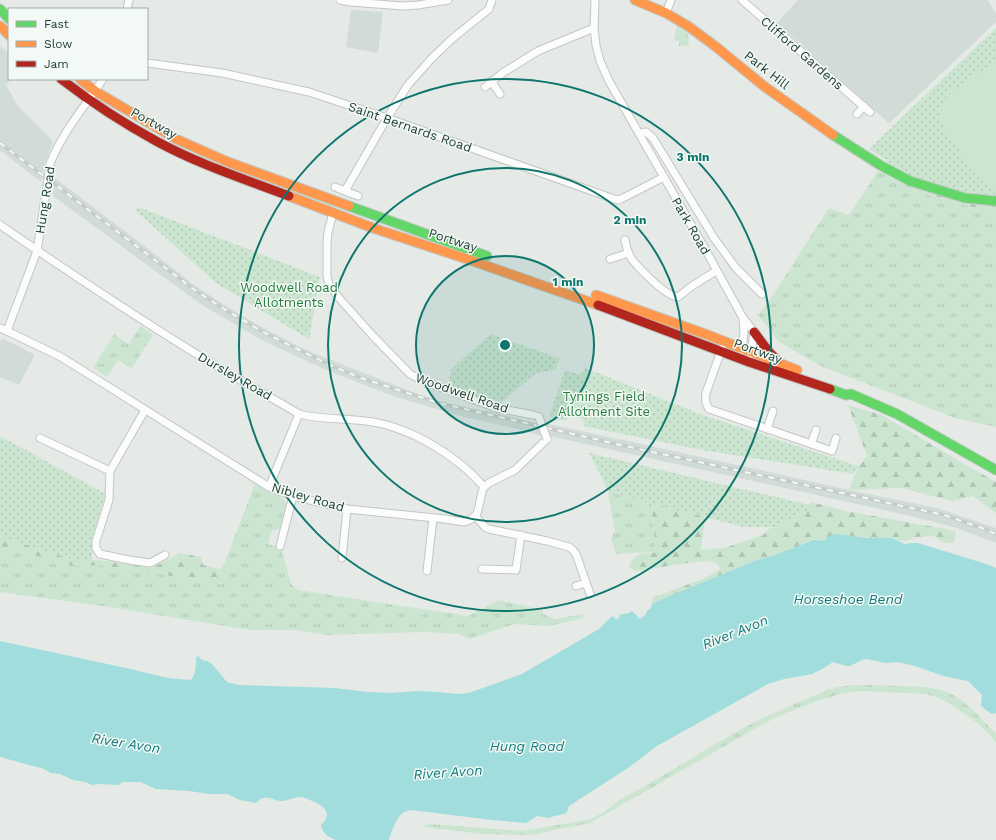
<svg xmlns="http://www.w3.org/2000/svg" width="996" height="840" font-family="'Work Sans',sans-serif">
	<defs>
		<pattern id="grass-tufts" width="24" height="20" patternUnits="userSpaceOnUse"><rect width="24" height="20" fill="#cce5d0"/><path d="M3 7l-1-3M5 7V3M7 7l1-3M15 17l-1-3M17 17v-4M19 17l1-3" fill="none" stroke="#afc6b3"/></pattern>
		<pattern id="forest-firs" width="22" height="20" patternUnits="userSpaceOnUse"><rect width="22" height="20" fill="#cce5d0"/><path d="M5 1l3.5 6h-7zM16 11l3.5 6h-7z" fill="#afc6b3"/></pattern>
		<pattern id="park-dots" width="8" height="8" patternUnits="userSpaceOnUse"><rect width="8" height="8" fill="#cce5d0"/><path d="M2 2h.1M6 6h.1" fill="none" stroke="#afc6b3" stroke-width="1.8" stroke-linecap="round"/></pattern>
	</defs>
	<rect width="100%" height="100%" fill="#e5eae7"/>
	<g fill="#d2dcd6">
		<path d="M 798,0 L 988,0 L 996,14 L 996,22 L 889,123 L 777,23 Z"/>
		<path d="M 351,10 L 383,12 L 378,53 L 346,47 Z"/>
		<path d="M 0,46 L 9,53 L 9,79 L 11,79 L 6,85 L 18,106 L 53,141 L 44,166 L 41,182 L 0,150 Z"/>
		<path d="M 55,178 L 156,255 L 194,285 L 229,308 L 269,331 L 306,350 L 420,395 L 466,409 L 489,411 L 538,423 L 543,436 L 518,429 L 457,415 L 396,397 L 326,370 L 262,340 L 202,305 L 53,196 Z"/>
		<path d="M 2,338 L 35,355 L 19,385 L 0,377 L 0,342 Z"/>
		<path d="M 544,423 L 765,471 L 849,490 L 937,508 L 996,528 L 996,543 L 957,528 L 911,516 L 549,436 Z"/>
	</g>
	<g fill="url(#grass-tufts)">
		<path d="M 677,26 L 688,33 L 689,45 L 679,46 L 679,41 L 674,40 Z"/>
		<path d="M 878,171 L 889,176 L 915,191 L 968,206 L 996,213 L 996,427 L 955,418 L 823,367 L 779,342 L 758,315 L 773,295 L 829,208 L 849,215 Z"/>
		<path d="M 141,326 L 153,335 L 132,368 L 118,360 L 107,377 L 93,368 L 114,334 L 128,344 Z"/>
		<path d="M 255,484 C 266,489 281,493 287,505 L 283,525 L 280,529 L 272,530 L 268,544 L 283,548 L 282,551 L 291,584 L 298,590 L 468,616 L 499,600 L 542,610 L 543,614 L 555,619 L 583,614 L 583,618 L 550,626 L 515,624 L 478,636 L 468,639 L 459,634 L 425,632 L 326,635 L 294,630 L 250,630 L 96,605 L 0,592 L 0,545 L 71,566 L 100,565 L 223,584 L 230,571 L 223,567 Z"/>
		<path d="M 609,492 L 651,503 L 656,552 L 616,554 L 611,538 L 615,531 L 608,493 Z"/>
		<path d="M 852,685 C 868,685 885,685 901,686 C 920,687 938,686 955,696 C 971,706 983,721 996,733 L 996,743 C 984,725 964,714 947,702 C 940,698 933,696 926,694 L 861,691 L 840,694 L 817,701 L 783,714 L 765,723 L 590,823 L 531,835 L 482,834 L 423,827 L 428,824 L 522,831 L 587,820 L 593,818 L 604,812 L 618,801 L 659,778 L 734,733 L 769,715 L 829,689 L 831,689 L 832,690 L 834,690 L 833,688 Z"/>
	</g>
	<g fill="url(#forest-firs)">
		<path d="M 884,169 L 996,205 L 996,213 L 968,206 L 915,191 L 889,176 L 882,173 Z"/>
		<path d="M 848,405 L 882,415 L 954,458 L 996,482 L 996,513 L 973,496 L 952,501 L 901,488 L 849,490 L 858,468 L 867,456 Z"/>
		<path d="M 811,502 L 846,511 L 956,531 L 954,542 L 946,543 L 941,541 L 933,536 L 917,537 L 914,537 L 909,540 L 904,541 L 889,538 L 867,538 L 837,534 L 824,541 L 757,560 L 667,597 L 652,604 L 650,602 L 653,600 L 652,598 L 705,578 L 721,569 L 716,563 L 707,561 L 695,562 L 635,571 L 629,567 C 633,553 643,554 656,552 L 651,503 L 705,517 L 701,550 L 724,548 L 763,535 L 770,528 L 776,527 L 777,529 L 781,521 C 790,517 800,515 809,510 Z"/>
		<path d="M 0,536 L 68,558 L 106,561 L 151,568 L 173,557 L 179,553 L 201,557 L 203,565 L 219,569 L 223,567 L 230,571 L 223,584 L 100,565 L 71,566 L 0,545 Z"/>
	</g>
	<g fill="url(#park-dots)">
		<path d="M 996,28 L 996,196 L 967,193 L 912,178 L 869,149 Z"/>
		<path d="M 141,208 L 320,277 L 309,339 L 216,283 L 134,209 Z"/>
		<path d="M 491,334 L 560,359 L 555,369 L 535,374 L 499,404 L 448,387 L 451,369 Z"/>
		<path d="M 585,368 L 697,413 L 858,466 L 854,474 L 702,450 L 584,426 L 583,419 L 570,416 L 565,421 L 549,417 L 565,370 L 581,375 Z"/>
		<path d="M 0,436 L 106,494 L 93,536 L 92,560 L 68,558 L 0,536 Z"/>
		<path d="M 589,453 L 810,505 L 809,510 L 804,513 L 798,514 L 789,519 L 781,521 L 777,529 L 776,527 L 743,527 L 609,492 Z"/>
	</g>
	<path fill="#cce5d0" d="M 996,64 L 996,187 L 987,185 L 975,175 L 941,123 L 941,111 L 944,101 L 951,92 L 988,66 Z"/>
	<path fill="#a1dddc" d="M 837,534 L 867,538 L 889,538 L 894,539 L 905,544 L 911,543 L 918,543 L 983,563 L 996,568 L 996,713 L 992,714 L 986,710 L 981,706 L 982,695 L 968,681 L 943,676 L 915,666 L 897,662 L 885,663 L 867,659 L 862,660 L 850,666 L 847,666 L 833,662 L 824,668 L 812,674 L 802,676 L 784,679 L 768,684 L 657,746 L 628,768 L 569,806 C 568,808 568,811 566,813 C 564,814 553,816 549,818 L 537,816 L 526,823 L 492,820 L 411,810 C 397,811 393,829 389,840 L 335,840 L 334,839 C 328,838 321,831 321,825 C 333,814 325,806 312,801 C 308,799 304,797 300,797 C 294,797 288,801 282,801 C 276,802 270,796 264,798 C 261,798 258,801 256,803 L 240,800 L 227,794 L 209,794 L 189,791 L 156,789 L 140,782 L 122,782 L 119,785 L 99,784 L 92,785 L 85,782 L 73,780 L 60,774 L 51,773 L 44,769 L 0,757 L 0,641 L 126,668 L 168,678 L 191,680 C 197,673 195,664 197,655 L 202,660 L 207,661 L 212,664 L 227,682 L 239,685 L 335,688 L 368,692 L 390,693 L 417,691 L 438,692 L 458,694 L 468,693 L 483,688 L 522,674 L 599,629 L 612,616 L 616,619 L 620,618 L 619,615 L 629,613 L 632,611 L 640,619 L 646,614 L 647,611 L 651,608 L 652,604 L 667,597 L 757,560 L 775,555 L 814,540 L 824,541 L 829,536 Z"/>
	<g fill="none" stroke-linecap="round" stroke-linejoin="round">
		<defs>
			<g id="street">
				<path d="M 340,0 L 350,2 L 403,6 L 418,5 L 448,0"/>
				<path d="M 595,0 L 594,28 L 596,45 L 600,61 L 609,81 L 705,249 L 743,318 L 748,324 L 754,332 L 751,354"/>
				<path d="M 742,0 L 870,112"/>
				<path d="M 127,9 L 129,0"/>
				<path d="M 666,13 L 671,0"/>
				<path d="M 147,63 L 222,73 L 309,92 L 387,118 L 617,200 L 621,199 L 664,177"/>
				<path d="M 491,81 L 500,94"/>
				<path d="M 485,87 L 504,72 L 538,51 L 594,28"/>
				<path d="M 857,114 L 864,106"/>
				<path d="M 639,133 L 646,132 L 653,138 L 714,238 L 736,268 L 762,294"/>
				<path d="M 50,164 C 61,134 85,106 103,79"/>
				<path d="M 335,187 L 345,191 L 387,118 L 408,85 L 432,58 L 453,38 L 489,9 L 492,0"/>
				<path d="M 345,191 L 358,196"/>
				<path d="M 333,213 L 328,232 L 327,243 L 327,275 L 328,281 L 330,286 L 339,298 L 373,336 L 410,374 L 423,381 L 497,408 L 533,415 L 539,417"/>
				<path d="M 0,225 C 73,275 147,325 223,370 C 248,385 274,399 299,414 C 325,421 352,417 378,423 C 391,425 404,431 416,436 C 442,449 465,465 484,487"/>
				<path d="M 625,240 C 626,245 627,250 629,255 C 635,265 666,297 678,297 L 692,286 L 716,271"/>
				<path d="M 610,259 L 629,253"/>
				<path d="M 0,328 L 7,331 L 61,357 L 269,487 L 293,496 L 347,509 L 445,519 L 464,522 L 470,520 L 477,514 L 479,506 L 482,492 L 484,487 L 489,483 L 515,470 L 547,439"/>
				<path d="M 7,331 L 37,251 L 47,186"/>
				<path d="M 722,348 L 706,393 C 705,399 705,404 709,409 L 832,451 L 836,438"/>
				<path d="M 742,350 L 744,333 L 743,318"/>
				<path d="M 767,429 L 773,411"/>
				<path d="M 40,438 L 110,471 L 145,410"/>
				<path d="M 811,444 L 816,430"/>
				<path d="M 110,471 L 109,500 L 96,541 L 96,548 L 100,554 L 129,560 L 150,563 L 165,555"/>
				<path d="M 269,487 L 299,414"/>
				<path d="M 475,516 L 485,527 L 489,529 L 547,541 L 569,547 L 572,549 L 576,554 L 590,594"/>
				<path d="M 280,546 L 293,496"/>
				<path d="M 342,558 L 347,509"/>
				<path d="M 482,569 L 516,570 L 521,535"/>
				<path d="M 427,571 L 433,518"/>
				<path d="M 576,586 L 586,583"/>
			</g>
			<g id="fast">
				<path d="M 0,9 L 9,19"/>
				<path d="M 833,135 L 880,165 L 910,181 L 965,198 L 996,201"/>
				<path d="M 349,206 L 487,256"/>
				<path d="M 830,389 L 846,395 L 851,394 L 897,414 L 996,470"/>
			</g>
			<g id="slow">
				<path d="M 635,0 L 666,13 L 688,26 L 715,46 L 765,87 L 833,135"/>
				<path d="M 0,26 L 9,35"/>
				<path d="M 80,79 L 95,91 L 176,139 L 228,162 L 349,206"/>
				<path d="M 289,196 L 373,228 L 470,260 L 598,305"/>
				<path d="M 596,295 L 708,335 L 797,370"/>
			</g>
			<g id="jam">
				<path d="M 61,79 C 91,102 123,123 156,141 C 198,164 244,179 289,196"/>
				<path d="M 598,305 L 749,362 L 830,389"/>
				<path d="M 754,332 L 769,352 L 777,360"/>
			</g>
		</defs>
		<use href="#street" stroke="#c2c7c4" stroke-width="9"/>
		<use href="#fast" stroke="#c0c8c4" stroke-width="11"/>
		<use href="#slow" stroke="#c0c8c4" stroke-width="11"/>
		<use href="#jam" stroke="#c0c8c4" stroke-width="11"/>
		<use href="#street" stroke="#fbfcfb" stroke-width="7"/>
		<use href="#fast" stroke="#63d668" stroke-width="9"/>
		<use href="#slow" stroke="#ff974d" stroke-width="9"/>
		<use href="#jam" stroke="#b3261e" stroke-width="9"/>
		<defs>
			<path id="rail" d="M 0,143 L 196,291 L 229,312 L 265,333 L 332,366 L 361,378 L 439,403 L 625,446 L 944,515 L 985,529 L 996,534"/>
		</defs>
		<use href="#rail" stroke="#c7cbc9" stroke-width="3.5"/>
		<use href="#rail" stroke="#f3f9f5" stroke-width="2" stroke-dasharray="6" stroke-linecap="butt"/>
		<defs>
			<g id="street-bridge">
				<path d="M 47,186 L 50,164"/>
				<path d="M 539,417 L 547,439"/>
			</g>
		</defs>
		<use href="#street-bridge" stroke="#c2c7c4" stroke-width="9" stroke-linecap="butt"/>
		<use href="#street-bridge" stroke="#fbfcfb" stroke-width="7"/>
	</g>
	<circle cx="505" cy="345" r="89" fill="#0f766e" fill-opacity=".12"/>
	<g fill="none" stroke="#0f766e" stroke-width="2">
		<circle cx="505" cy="345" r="89"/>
		<circle cx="505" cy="345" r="177"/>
		<circle cx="505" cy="345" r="266"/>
	</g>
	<g text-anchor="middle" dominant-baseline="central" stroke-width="3" stroke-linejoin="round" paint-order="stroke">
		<g font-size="13" fill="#204033" stroke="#f3f9f5">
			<text transform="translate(802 53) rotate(41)">Clifford Gardens</text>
			<text transform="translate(767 70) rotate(38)">Park Hill</text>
			<text transform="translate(154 123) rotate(29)">Portway</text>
			<text transform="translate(410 127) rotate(19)">Saint Bernards Road</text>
			<text transform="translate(45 200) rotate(-81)">Hung Road</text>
			<text transform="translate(691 226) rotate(60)">Park Road</text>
			<text transform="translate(453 240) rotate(18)">Portway</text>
			<text transform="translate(758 351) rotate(20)">Portway</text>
			<text transform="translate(235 376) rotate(30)">Dursley Road</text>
			<text transform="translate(462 393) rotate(19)">Woodwell Road</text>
			<text transform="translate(308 497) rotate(16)">Nibley Road</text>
		</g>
		<g font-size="13" fill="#267b3b" stroke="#f3f9f5">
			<text x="289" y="287">Woodwell Road<tspan x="289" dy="15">Allotments</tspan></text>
			<text x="604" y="396">Tynings Field<tspan x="604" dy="15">Allotment Site</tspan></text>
		</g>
		<g font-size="14" font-style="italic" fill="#137a7d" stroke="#f3f9f5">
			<text x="848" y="599">Horseshoe Bend</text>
			<text transform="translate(735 632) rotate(-22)">River Avon</text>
			<text transform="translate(126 743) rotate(9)">River Avon</text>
			<text x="527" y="746">Hung Road</text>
			<text transform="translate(448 772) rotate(-4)">River Avon</text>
		</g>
	</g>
	<circle cx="505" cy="345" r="6" fill="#0f766e" stroke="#f3f9f5" stroke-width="2"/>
	<g font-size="12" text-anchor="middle" font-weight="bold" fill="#0f766e" stroke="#f3f9f5" stroke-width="3" stroke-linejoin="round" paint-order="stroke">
		<text x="693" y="161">3 min</text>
		<text x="630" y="224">2 min</text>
		<text x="568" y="286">1 min</text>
	</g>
	<rect x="8" y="8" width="140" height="72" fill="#f3f9f5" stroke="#9fafa7"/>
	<rect x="16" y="21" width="20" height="6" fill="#63d668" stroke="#9fafa7"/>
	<text x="44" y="28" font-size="12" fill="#204033">Fast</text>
	<rect x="16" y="41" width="20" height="6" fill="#ff974d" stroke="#9fafa7"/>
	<text x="44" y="48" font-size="12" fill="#204033">Slow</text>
	<rect x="16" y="61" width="20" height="6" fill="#b3261e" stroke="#9fafa7"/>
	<text x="44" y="68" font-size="12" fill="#204033">Jam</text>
</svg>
